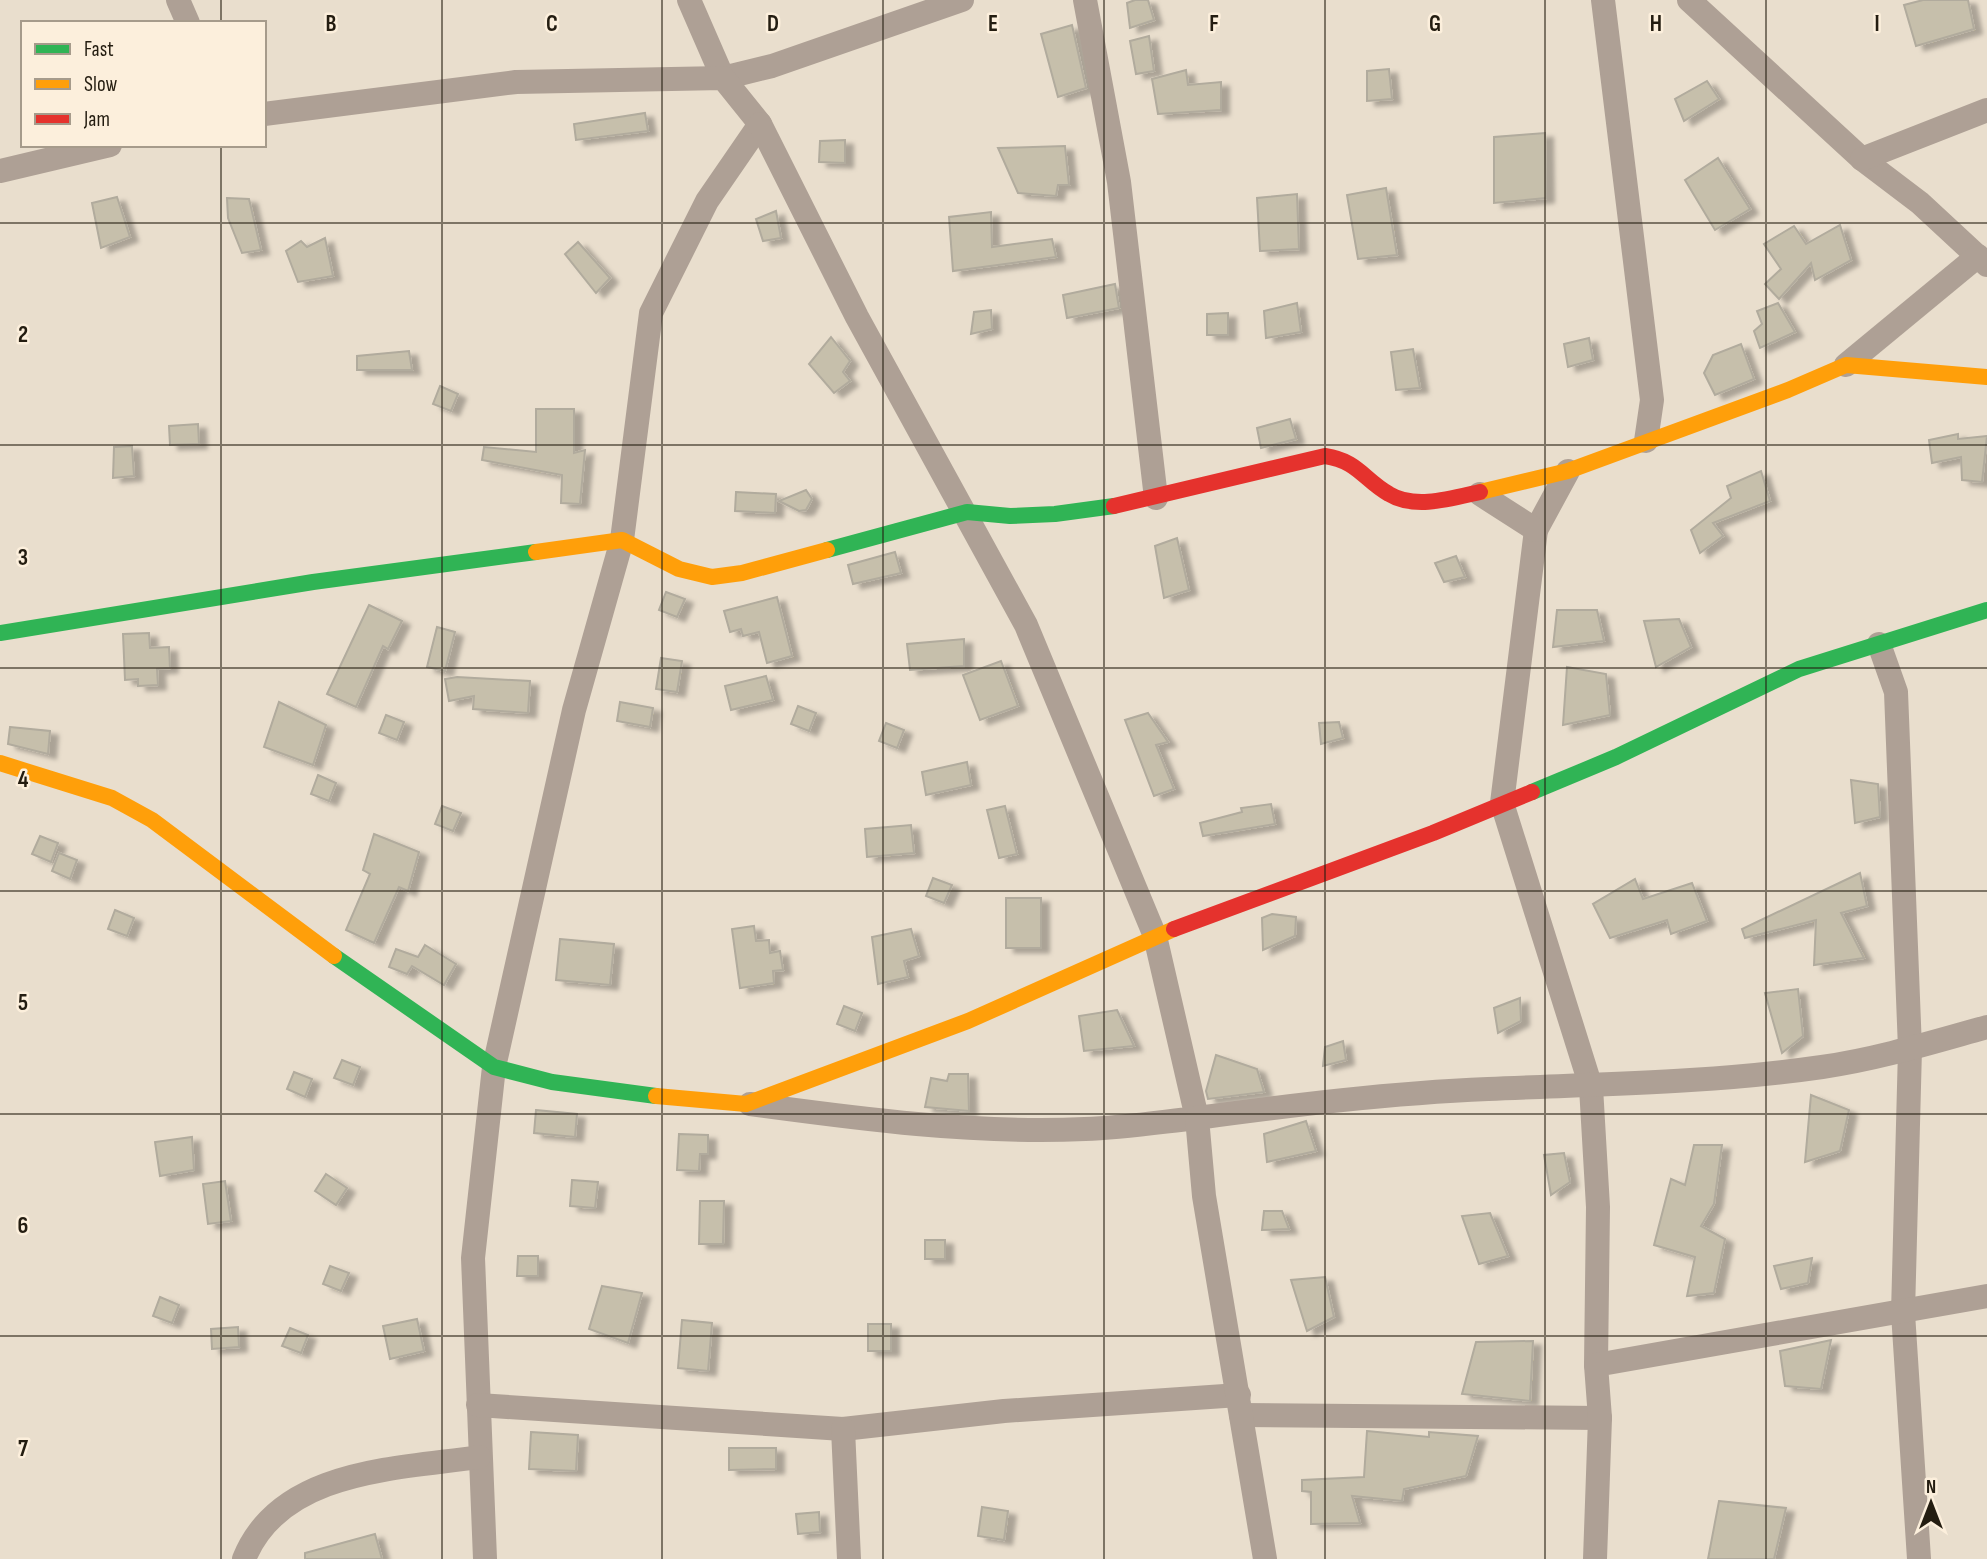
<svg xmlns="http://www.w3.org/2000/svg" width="1987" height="1559" font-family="'Sofia Sans Condensed',sans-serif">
	<defs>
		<filter id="shadow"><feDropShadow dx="8" dy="4.5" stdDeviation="2" flood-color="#0004"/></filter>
	</defs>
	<rect width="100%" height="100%" fill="#e9decd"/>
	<g fill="#c6bfab" stroke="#b1ab9d" stroke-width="2" filter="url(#shadow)">
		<path d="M 1135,0 L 1148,0 L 1154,20 L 1130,28 L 1127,3 Z"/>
		<path d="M 1923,0 L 1968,0 L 1974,29 L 1916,46 L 1904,5 Z"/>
		<path d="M 1072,25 L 1086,88 L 1058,97 L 1041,34 Z"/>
		<path d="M 1149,36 L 1154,71 L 1136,74 L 1130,41 Z"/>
		<path d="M 1389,69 L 1392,99 L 1367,101 L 1367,71 Z"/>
		<path d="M 1186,70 L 1188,85 L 1221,82 L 1221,110 L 1158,114 L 1152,79 Z"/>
		<path d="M 1707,81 L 1719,99 L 1684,121 L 1675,99 Z"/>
		<path d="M 645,113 L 648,131 L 576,140 L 574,124 Z"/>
		<path d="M 1545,133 L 1546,198 L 1494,203 L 1494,137 Z"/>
		<path d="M 845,140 L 845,163 L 819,162 L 820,141 Z"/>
		<path d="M 1065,146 L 1069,185 L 1058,185 L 1056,196 L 1018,193 L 998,148 Z"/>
		<path d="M 1718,158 L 1750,209 L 1715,230 L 1685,180 Z"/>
		<path d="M 1386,188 L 1397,255 L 1358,259 L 1347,195 Z"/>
		<path d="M 1297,194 L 1299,249 L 1260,251 L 1257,198 Z"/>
		<path d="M 117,197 L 130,237 L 101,248 L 92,203 Z"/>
		<path d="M 227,198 L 249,199 L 261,250 L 242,253 L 228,218 Z"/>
		<path d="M 776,211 L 781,238 L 763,241 L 756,219 Z"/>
		<path d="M 991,212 L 992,247 L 1052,239 L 1056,257 L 953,271 L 949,217 Z"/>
		<path d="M 1840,225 L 1851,260 L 1815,280 L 1811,263 L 1779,299 L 1765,284 L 1781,269 L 1764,244 L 1794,226 L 1806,244 Z"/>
		<path d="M 325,238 L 333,276 L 298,282 L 286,251 L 301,241 L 307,247 Z"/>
		<path d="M 578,242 L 610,278 L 596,293 L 565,254 Z"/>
		<path d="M 1115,284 L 1119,308 L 1067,318 L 1063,295 Z"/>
		<path d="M 1297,303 L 1301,332 L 1266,338 L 1264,311 Z"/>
		<path d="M 1778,303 L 1795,332 L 1760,348 L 1754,331 L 1762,324 L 1757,311 Z"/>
		<path d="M 991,310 L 992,329 L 971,334 L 974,312 Z"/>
		<path d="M 1228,313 L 1228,335 L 1207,335 L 1207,314 Z"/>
		<path d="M 831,337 L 850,361 L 843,372 L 850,381 L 834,393 L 809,364 Z"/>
		<path d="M 1589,338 L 1593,360 L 1568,367 L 1564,344 Z"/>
		<path d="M 1741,344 L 1754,379 L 1715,395 L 1704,373 L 1713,355 Z"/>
		<path d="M 1413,349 L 1420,388 L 1396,390 L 1391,352 Z"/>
		<path d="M 409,351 L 412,370 L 357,370 L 357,356 Z"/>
		<path d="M 440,386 L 458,394 L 451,411 L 433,404 Z"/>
		<path d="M 536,409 L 574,409 L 574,453 L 585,450 L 580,504 L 561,503 L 562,475 L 482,460 L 484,447 L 536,452 Z"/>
		<path d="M 1290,419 L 1296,439 L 1261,448 L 1257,428 Z"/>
		<path d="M 198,424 L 199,444 L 170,445 L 169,426 Z"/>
		<path d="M 1958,434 L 1958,439 L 1987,436 L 1982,482 L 1962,480 L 1961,457 L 1932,463 L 1929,440 Z"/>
		<path d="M 132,446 L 134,476 L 113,478 L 114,447 Z"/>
		<path d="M 1761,471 L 1770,501 L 1713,523 L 1723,536 L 1700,553 L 1691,530 L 1731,498 L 1727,486 Z"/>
		<path d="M 806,490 L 812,499 L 806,510 L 799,511 L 779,501 Z"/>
		<path d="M 736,492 L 776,494 L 775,513 L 735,511 Z"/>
		<path d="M 1177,538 L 1189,590 L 1164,598 L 1155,546 Z"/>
		<path d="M 895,552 L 901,573 L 853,584 L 848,565 Z"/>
		<path d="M 1456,556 L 1465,577 L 1444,582 L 1435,563 Z"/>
		<path d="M 666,592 L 685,599 L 677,617 L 659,610 Z"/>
		<path d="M 777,597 L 792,656 L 767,663 L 759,632 L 743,636 L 741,629 L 730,632 L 724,611 Z"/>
		<path d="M 369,605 L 402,621 L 388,649 L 383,646 L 356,707 L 327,694 Z"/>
		<path d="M 1557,610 L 1597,610 L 1604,641 L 1553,647 Z"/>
		<path d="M 1679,619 L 1691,647 L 1656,667 L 1644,621 Z"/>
		<path d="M 437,627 L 455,632 L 445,671 L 427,667 Z"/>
		<path d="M 149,633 L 150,648 L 169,647 L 170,668 L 157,669 L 158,685 L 138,686 L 138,679 L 125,680 L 123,634 Z"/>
		<path d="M 964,639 L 964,666 L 910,670 L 907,644 Z"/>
		<path d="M 661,658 L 682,661 L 677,692 L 656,689 Z"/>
		<path d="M 1001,661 L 1018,706 L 980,720 L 963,675 Z"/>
		<path d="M 1567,667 L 1606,674 L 1610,715 L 1563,725 Z"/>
		<path d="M 766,676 L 773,700 L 731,710 L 725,686 Z"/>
		<path d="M 457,677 L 530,681 L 528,713 L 473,709 L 474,696 L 449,701 L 445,679 Z"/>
		<path d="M 279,702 L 326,725 L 313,765 L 264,747 Z"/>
		<path d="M 620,702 L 653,708 L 650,727 L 617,721 Z"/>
		<path d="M 798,706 L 816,713 L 809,731 L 791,724 Z"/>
		<path d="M 1148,713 L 1168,742 L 1156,745 L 1174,789 L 1154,796 L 1125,720 Z"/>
		<path d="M 386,715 L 404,722 L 397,740 L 379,733 Z"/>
		<path d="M 1339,722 L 1343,738 L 1321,744 L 1319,723 Z"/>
		<path d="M 886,723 L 904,730 L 897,748 L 879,741 Z"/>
		<path d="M 10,727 L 50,731 L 48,754 L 8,744 Z"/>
		<path d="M 967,762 L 971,785 L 926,795 L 922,772 Z"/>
		<path d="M 318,775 L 336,783 L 329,801 L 311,794 Z"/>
		<path d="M 1851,780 L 1878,784 L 1880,817 L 1855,823 Z"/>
		<path d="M 1271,804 L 1275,824 L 1203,836 L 1200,823 L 1242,812 L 1241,808 Z"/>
		<path d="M 442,806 L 461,813 L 453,831 L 435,824 Z"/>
		<path d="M 1005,806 L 1017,854 L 999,858 L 987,810 Z"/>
		<path d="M 911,825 L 914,853 L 867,857 L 865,829 Z"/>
		<path d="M 374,834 L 419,852 L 408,891 L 399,887 L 374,943 L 346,930 L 370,874 L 363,870 Z"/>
		<path d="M 40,836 L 58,843 L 51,862 L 32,854 Z"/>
		<path d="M 59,853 L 77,860 L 70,879 L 52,871 Z"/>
		<path d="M 1860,873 L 1867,906 L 1841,913 L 1864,958 L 1814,965 L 1816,920 L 1745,938 L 1742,929 Z"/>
		<path d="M 933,878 L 952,885 L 944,903 L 926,896 Z"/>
		<path d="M 1635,879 L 1643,899 L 1692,883 L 1707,921 L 1671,934 L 1667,920 L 1610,938 L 1593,904 Z"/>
		<rect x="1006" y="898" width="35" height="50"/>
		<path d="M 115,910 L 134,918 L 127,936 L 108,929 Z"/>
		<path d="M 1272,914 L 1296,917 L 1295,936 L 1263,950 L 1262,918 Z"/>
		<path d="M 754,926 L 756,941 L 769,940 L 770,953 L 780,951 L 783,970 L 773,971 L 774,983 L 740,988 L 732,929 Z"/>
		<path d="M 911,929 L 919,956 L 904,961 L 908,977 L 878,984 L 872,937 Z"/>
		<path d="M 560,939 L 614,944 L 610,985 L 556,980 Z"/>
		<path d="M 425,945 L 456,964 L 444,985 L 412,966 L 407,974 L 389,967 L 396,949 L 418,957 Z"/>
		<path d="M 1798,989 L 1803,1036 L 1782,1053 L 1765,993 Z"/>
		<path d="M 1520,998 L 1521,1021 L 1498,1033 L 1494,1008 Z"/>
		<path d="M 844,1006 L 862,1013 L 855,1031 L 837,1024 Z"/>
		<path d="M 1117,1010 L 1134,1046 L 1084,1051 L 1079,1016 Z"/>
		<path d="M 1343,1041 L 1346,1060 L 1323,1066 L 1325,1047 Z"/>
		<path d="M 1216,1055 L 1257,1069 L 1264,1092 L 1208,1099 L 1206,1091 Z"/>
		<path d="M 342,1060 L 360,1067 L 353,1085 L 334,1078 Z"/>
		<path d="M 294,1072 L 312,1079 L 305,1097 L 287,1089 Z"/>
		<path d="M 949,1074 L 968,1074 L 969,1111 L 925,1107 L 931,1078 L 947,1081 Z"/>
		<path d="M 1811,1095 L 1849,1110 L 1840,1151 L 1805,1162 Z"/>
		<path d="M 536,1110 L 577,1114 L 575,1137 L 534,1133 Z"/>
		<path d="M 1306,1121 L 1316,1151 L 1267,1162 L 1264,1134 Z"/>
		<path d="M 679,1134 L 708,1135 L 708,1154 L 700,1154 L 699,1171 L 677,1170 Z"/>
		<path d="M 192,1137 L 194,1170 L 160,1176 L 155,1142 Z"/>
		<path d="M 1694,1145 L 1722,1145 L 1714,1204 L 1701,1226 L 1725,1239 L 1714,1293 L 1687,1296 L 1695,1257 L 1654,1245 L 1671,1179 L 1685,1185 Z"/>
		<path d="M 1564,1153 L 1570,1182 L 1551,1195 L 1544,1155 Z"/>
		<path d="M 326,1174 L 347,1188 L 336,1205 L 315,1191 Z"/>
		<path d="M 572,1180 L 598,1182 L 595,1208 L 570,1206 Z"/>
		<path d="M 225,1181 L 231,1221 L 208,1224 L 203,1184 Z"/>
		<path d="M 700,1201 L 724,1201 L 723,1244 L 699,1244 Z"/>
		<path d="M 1264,1211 L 1282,1211 L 1289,1229 L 1262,1230 Z"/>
		<path d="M 1490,1213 L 1508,1256 L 1479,1264 L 1462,1216 Z"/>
		<rect x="925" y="1240" width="20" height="19"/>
		<path d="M 518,1256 L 538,1256 L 538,1276 L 517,1276 Z"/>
		<path d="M 1812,1258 L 1808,1283 L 1781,1289 L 1774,1266 Z"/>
		<path d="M 330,1266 L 349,1273 L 341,1291 L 323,1284 Z"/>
		<path d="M 1325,1277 L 1334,1317 L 1307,1331 L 1291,1280 Z"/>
		<path d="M 602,1286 L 642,1293 L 628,1343 L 589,1329 Z"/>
		<path d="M 160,1297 L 179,1305 L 172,1323 L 153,1316 Z"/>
		<path d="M 417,1319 L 424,1351 L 390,1359 L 383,1326 Z"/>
		<path d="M 682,1320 L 712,1323 L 708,1371 L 678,1368 Z"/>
		<rect x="868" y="1324" width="23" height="27"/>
		<path d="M 238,1327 L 239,1347 L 212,1349 L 211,1329 Z"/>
		<path d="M 290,1328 L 308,1335 L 301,1353 L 282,1346 Z"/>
		<path d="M 1831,1340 L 1821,1389 L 1785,1386 L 1780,1351 Z"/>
		<path d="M 1533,1341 L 1530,1401 L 1462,1394 L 1476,1342 Z"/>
		<path d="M 1367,1431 L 1429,1437 L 1429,1432 L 1478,1436 L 1466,1476 L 1404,1489 L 1402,1501 L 1352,1496 L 1360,1523 L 1311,1524 L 1311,1492 L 1302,1491 L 1302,1480 L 1364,1477 Z"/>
		<path d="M 531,1432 L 578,1435 L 576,1471 L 529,1469 Z"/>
		<path d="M 729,1448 L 776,1448 L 776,1469 L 729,1470 Z"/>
		<path d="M 1719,1501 L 1786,1508 L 1774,1559 L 1708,1559 Z"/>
		<path d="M 982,1507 L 1008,1511 L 1004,1540 L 978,1536 Z"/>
		<path d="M 819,1512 L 820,1532 L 798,1534 L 796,1514 Z"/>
		<path d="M 375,1534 L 382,1559 L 305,1559 L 305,1553 Z"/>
	</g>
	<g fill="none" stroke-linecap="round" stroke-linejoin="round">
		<g stroke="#aea095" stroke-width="24">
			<path d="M 178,0 L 188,23"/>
			<path d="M 689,0 L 723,78 L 772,66 L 962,0"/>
			<path d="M 1085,0 L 1119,182 L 1156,498"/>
			<path d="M 1603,0 L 1652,400 L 1646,441"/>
			<path d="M 1689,0 L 1862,159 L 1920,203 L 1987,265"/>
			<path d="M 264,114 L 516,82 L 723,78 L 760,124 L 707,201 L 651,313 L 622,540 L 574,710 L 494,1067 L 473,1258 L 485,1559"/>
			<path d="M 1862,159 L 1987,110"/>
			<path d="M 0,171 L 110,145"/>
			<path d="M 1846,365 L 1978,256"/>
			<path d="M 1568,471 L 1536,530 L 1502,803 L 1591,1087 L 1598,1207 L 1596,1365"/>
			<path d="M 1480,494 L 1536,530"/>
			<path d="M 1879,644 L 1896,692 L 1910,1049 L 1903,1313 L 1919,1559"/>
			<path d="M 750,1104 C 861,1119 973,1134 1085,1129 C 1122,1128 1160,1122 1197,1118 L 1155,936 L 1026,625 L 857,317 L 760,124"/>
			<path d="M 478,1405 L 843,1429 L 1004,1411 L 1239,1395"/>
			<path d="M 1241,1415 L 1600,1418"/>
			<path d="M 843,1429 L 849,1559"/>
			<path d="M 244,1559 C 280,1469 398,1469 479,1457"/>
			<path d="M 1265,1559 L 1204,1196 L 1197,1118 C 1293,1105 1391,1093 1488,1089 C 1599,1084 1711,1083 1822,1067 C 1878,1059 1933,1042 1987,1027"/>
			<path d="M 1595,1559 L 1600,1418 L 1596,1365 L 1987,1296"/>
		</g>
		<g stroke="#30b455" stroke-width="16">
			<path d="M 827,550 L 967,512 L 1010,516 L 1055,514 L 1114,506"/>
			<path d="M 0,633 L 313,582 L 536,552"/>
			<path d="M 1532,792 L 1616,757 L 1799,669 L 1987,610"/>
			<path d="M 334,956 L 494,1067 L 552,1082 L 656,1096"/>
		</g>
		<g stroke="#ff9f0a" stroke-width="16">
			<path d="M 1480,492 L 1568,471 L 1788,390 L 1846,365 L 1987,377"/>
			<path d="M 536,552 L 622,540 L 679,569 L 712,577 L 742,573 L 827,550"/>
			<path d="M 0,763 L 112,798 L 152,820 L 334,956"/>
			<path d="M 656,1096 L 746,1104 L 968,1021 L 1174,929"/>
		</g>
		<g stroke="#e5322d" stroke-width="16">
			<path d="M 1114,506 L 1325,456 C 1358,461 1363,479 1389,494 C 1415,510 1453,498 1480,492"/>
			<path d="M 1174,929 L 1433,833 L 1532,792"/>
		</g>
	</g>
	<path fill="none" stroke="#241d11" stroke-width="2" stroke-opacity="0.55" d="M 221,0 L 221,23M 442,0 L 442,1559M 662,0 L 662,1559M 883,0 L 883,1559M 1104,0 L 1104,1559M 1325,0 L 1325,1559M 1545,0 L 1545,1559M 1766,0 L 1766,1559M 221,145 L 221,1559M 0,223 L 1987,223M 0,445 L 1987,445M 0,668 L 1987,668M 0,891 L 1987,891M 0,1114 L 1987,1114M 0,1336 L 1987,1336"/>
	<g font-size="23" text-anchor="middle" font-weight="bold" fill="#241d11" stroke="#fcefdc" stroke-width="5" stroke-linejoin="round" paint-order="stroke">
		<text x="331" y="31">B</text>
		<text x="552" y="31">C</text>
		<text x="773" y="31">D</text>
		<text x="993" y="31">E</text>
		<text x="1214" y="31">F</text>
		<text x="1435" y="31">G</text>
		<text x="1656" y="31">H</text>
		<text x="1877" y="31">I</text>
		<text x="23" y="342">2</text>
		<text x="23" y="565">3</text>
		<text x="23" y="787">4</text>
		<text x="23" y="1010">5</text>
		<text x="23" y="1233">6</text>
		<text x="23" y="1456">7</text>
	</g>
	<rect x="21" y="21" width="245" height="126" fill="#fcefdc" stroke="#a69b8b" stroke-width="2"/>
	<rect x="35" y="44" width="35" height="10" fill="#30b455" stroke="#a69b8b" stroke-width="2"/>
	<text x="84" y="56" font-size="21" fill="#241d11">Fast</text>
	<rect x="35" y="79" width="35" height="10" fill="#ff9f0a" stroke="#a69b8b" stroke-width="2"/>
	<text x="84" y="91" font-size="21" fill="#241d11">Slow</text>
	<rect x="35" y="114" width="35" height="10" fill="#e5322d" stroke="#a69b8b" stroke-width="2"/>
	<text x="84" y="126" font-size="21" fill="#241d11">Jam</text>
	<g transform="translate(1931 1503)" stroke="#fcefdc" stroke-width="5" paint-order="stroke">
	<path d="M0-5L12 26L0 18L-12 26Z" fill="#241d11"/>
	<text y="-10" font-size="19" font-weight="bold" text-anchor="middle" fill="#241d11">N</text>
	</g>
</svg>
